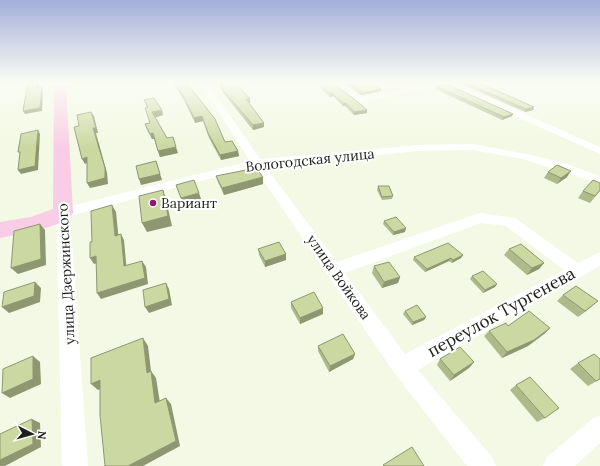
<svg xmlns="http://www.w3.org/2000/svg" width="600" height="466" font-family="Lora,serif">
	<rect width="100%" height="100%" fill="#f3f9e4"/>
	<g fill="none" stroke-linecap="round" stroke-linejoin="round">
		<g fill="#fff" fill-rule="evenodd">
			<path d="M 199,82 L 207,82 L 260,159 L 419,145 L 472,144 L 528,154 L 564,163 L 600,176 L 600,184 L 523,159 L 472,150 L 419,151 L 265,166 L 337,262 L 480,213 L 515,218 L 578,263 L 600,252 L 600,266 L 418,370 L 492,457 L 496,466 L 467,466 L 395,374 L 254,167 L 70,216 L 88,466 L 62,466 L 56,213 L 58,210 L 63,208 L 250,161 ZM 481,223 L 506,226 L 564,270 L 405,354 L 345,273 Z"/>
			<path d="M 330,82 L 339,82 L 361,97 L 434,82 L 453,82 L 600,147 L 600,154 L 445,85 L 359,103 Z"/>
			<path d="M 600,415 L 600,443 L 575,466 L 543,466 L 547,457 L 592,419 Z"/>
		</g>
		<path fill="#facde6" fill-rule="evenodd" d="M 54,82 L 66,82 L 73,213 C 64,228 17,234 0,238 L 0,222 L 31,217 L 53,209 Z"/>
	</g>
	<g fill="#afba8b">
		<path d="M 172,82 L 186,82 L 225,142 L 238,151 L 239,156 L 221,160 L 209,138 L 203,121 L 195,123 L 183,98 Z"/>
		<path d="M 218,82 L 235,82 L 250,99 L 250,103 L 248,103 L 264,123 L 264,127 L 253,130 L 224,94 Z"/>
		<path d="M 319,82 L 331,82 L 367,113 L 354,115 L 345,106 L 343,106 L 333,96 L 330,97 L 322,90 Z"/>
		<path d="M 342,82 L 369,82 L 381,89 L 381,91 L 361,95 Z"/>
		<path d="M 457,82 L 477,82 L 534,107 L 533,110 L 525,112 Z"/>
		<path d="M 436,86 L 512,116 L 502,120 L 435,89 Z"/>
		<path d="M 144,100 L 162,110 L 163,115 L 155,117 L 167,138 L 178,153 L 160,157 L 154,139 L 152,139 L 147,130 L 145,124 L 150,123 L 147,108 Z"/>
		<path d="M 548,172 L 567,177 L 557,184 L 544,178 Z"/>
		<path d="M 216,176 L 263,177 L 263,184 L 224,195 L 218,182 Z"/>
		<path d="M 378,186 L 393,196 L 392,199 L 382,200 L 377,190 Z"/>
		<path d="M 583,191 L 600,191 L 590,203 L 578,198 Z"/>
		<path d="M 384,221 L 405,232 L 393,235 L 383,224 Z"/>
		<path d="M 258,249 L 286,254 L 286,260 L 265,267 L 259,255 Z"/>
		<path d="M 509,249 L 544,263 L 539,269 L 527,275 L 504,255 Z"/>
		<path d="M 463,255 L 461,258 L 452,263 L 449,261 L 425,272 L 413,260 L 414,257 Z"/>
		<path d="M 374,266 L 400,277 L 398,283 L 382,288 L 372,273 Z"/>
		<path d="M 472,276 L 495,287 L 483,293 L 470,279 Z"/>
		<path d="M 563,295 L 591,307 L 578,317 L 557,301 Z"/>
		<path d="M 291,302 L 323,314 L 300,324 L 291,308 Z"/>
		<path d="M 405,311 L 426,317 L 424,320 L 412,325 L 403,314 Z"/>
		<path d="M 508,326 L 550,328 L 544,334 L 528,346 L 502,358 L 484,336 L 489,331 Z"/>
		<path d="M 318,346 L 355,354 L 353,359 L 329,372 L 318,351 Z"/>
		<path d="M 440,359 L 474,362 L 469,368 L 450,381 L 437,365 Z"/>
		<path d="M 578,363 L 600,379 L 588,386 L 570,369 Z"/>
		<path d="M 516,385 L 545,418 L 537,422 L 510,390 Z"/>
	</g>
	<g fill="#8e9771">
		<path d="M 37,82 L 39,82 L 38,89 L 37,87 Z"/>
		<path d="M 42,86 L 43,89 L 42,111 L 25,114 L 23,111 Z"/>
		<path d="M 381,89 L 381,91 L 361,95 L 362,93 Z"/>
		<path d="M 331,94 L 333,94 L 333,96 L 330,97 Z"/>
		<rect x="246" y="99" width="4" height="4"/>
		<path d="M 343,103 L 346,103 L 345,106 L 343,106 Z"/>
		<path d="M 534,107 L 533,110 L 525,112 L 526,109 Z"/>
		<path d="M 162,110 L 163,115 L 154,118 L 152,112 Z"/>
		<path d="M 367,110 L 367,113 L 354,115 L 354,112 Z"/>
		<path d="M 91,112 L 94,116 L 98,133 L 96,133 L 107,173 L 108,184 L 90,188 L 87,183 Z"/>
		<path d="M 513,114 L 512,116 L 502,120 L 504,117 Z"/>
		<path d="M 202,116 L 203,121 L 195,123 L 194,118 Z"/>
		<path d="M 264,123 L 264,127 L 253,130 L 253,125 Z"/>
		<path d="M 38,130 L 40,134 L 38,170 L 21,174 L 18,170 Z"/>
		<path d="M 153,133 L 155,139 L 152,139 L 150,134 Z"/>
		<path d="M 176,147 L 178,153 L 160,157 L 158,151 Z"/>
		<path d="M 238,151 L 239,156 L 221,160 L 220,155 Z"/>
		<path d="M 87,157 L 90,162 L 85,164 L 82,159 Z"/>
		<path d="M 156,161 L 162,180 L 141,185 L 139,179 Z"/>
		<path d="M 571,171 L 567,177 L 557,184 L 561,178 Z"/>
		<path d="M 263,177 L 263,184 L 224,195 L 222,188 Z"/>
		<path d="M 163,190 L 166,200 L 172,226 L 147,232 L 142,223 Z"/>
		<path d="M 199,193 L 201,199 L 183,204 L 181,198 Z"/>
		<path d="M 112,205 L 116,212 L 119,242 L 115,236 Z"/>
		<path d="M 40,224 L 45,230 L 46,265 L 18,274 L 11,268 Z"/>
		<path d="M 406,228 L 405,232 L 393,235 L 394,232 Z"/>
		<path d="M 121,234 L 124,240 L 127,273 L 124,266 Z"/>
		<path d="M 286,254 L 286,260 L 265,267 L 265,261 Z"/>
		<path d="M 463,255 L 461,258 L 452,263 L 453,260 Z"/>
		<path d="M 96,256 L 100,262 L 94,264 L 90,258 Z"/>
		<path d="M 451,258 L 449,261 L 425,272 L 427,269 Z"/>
		<path d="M 142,261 L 146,267 L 148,284 L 101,299 L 97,293 Z"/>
		<path d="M 544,263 L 539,269 L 527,275 L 532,268 Z"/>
		<path d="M 400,277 L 398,283 L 382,288 L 384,282 Z"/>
		<path d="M 35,282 L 41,288 L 40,302 L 9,313 L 2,307 Z"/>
		<path d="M 166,283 L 169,289 L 172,305 L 149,313 L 145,307 Z"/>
		<path d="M 497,284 L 495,287 L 483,293 L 485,290 Z"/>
		<path d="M 598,301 L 591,307 L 578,317 L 585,311 Z"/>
		<path d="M 323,308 L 323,314 L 300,324 L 300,318 Z"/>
		<path d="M 426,317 L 424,320 L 412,325 L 413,322 Z"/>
		<path d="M 550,328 L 544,334 L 528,346 L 502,358 L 507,352 Z"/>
		<path d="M 143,338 L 148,346 L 151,371 L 156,378 L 161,409 L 155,403 L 147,373 Z"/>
		<path d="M 355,354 L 353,359 L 329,372 L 330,366 Z"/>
		<path d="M 33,356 L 40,362 L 41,384 L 10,398 L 2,393 Z"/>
		<path d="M 474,362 L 469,368 L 450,381 L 454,375 Z"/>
		<path d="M 100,380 L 107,386 L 98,390 L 91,384 Z"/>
		<path d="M 166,398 L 171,404 L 180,446 L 143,466 L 128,466 Z"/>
		<path d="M 32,419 L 40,423 L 41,447 L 5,466 L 0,466 L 0,460 Z"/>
	</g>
	<g fill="#cbd8a2" stroke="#8e9771">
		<path d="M 28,82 L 37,82 L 37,87 L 42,86 L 40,108 L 23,111 Z"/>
		<path d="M 173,82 L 186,82 L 215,119 L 225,142 L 232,141 L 238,151 L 220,155 L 208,133 L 202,116 L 194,118 L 182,94 Z"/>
		<path d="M 219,82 L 235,82 L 250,99 L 246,99 L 264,123 L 253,125 L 223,90 Z"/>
		<path d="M 320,82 L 331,82 L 358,102 L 367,110 L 354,112 L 346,103 L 343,103 L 333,94 L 331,94 L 322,87 Z"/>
		<path d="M 346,82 L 369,82 L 381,89 L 362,93 Z"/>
		<path d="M 463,82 L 477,82 L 534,107 L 526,109 Z"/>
		<path d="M 446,84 L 513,114 L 504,117 L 436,86 Z"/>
		<path d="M 154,98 L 162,110 L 152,112 L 167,138 L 173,137 L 176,147 L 158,151 L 153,133 L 150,134 L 145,124 L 150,123 L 145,108 L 148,107 L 144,100 Z"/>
		<path d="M 91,112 L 96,128 L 93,128 L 105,168 L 105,178 L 87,183 L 87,157 L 82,159 L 74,127 L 79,126 L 77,115 Z"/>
		<path d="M 38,130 L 35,166 L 18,170 L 20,152 L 18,152 L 21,134 Z"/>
		<path d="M 156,161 L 160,174 L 139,179 L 136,166 Z"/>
		<path d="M 557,165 L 571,171 L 561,178 L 548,172 Z"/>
		<path d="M 256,168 L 263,177 L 222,188 L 216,176 Z"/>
		<path d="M 194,180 L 199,193 L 181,198 L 176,185 Z"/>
		<path d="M 593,180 L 600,183 L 600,190 L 595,196 L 583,191 Z"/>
		<path d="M 378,186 L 389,186 L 393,196 L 382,197 Z"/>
		<path d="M 163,190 L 168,216 L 142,223 L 139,196 Z"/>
		<path d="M 112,205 L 115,236 L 121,234 L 124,266 L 142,261 L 145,278 L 97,293 L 96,256 L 90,258 L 90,242 L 92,242 L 91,211 Z"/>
		<path d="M 396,217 L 406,228 L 394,232 L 384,221 Z"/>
		<path d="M 40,224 L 41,259 L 11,268 L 14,231 Z"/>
		<path d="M 279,242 L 286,254 L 265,261 L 258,249 Z"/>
		<path d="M 448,243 L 463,255 L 453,260 L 451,258 L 427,269 L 414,257 Z"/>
		<path d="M 521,244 L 544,263 L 532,268 L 509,249 Z"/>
		<path d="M 389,262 L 400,277 L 384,282 L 374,266 Z"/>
		<path d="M 483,271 L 497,284 L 485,290 L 472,276 Z"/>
		<path d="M 35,282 L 34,296 L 2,307 L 4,292 Z"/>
		<path d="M 166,283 L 169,299 L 145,307 L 143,290 Z"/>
		<path d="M 576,286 L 598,301 L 585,311 L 563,295 Z"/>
		<path d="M 314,292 L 323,308 L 300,318 L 291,302 Z"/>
		<path d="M 417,305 L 426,317 L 413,322 L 405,311 Z"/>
		<path d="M 529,311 L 550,328 L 534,340 L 507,352 L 489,331 L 506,323 L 508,326 Z"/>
		<path d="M 343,334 L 355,354 L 330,366 L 318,346 Z"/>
		<path d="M 143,338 L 147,373 L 151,371 L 155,403 L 166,398 L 176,441 L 128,466 L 105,466 L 100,415 L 100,380 L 91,384 L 91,358 Z"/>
		<path d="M 460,347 L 474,362 L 454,375 L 440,359 Z"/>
		<path d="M 594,354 L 600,359 L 600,379 L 596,381 L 578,363 Z"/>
		<path d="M 33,356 L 33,379 L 2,393 L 3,369 Z"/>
		<path d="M 530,377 L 559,408 L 545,418 L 516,385 Z"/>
		<path d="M 32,419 L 33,444 L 0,460 L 0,434 Z"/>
		<path d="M 412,447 L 424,466 L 384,466 L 383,465 Z"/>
	</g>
	<linearGradient id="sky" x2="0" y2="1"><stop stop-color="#a3afda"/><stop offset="0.56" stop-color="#fafcf3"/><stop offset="1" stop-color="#fafcf3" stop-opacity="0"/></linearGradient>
	<rect width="600" height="147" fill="url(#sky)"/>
	<circle fill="#97176e" stroke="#fff" stroke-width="1.5" cx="153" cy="203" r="4"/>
	<g text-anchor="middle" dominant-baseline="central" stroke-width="4" stroke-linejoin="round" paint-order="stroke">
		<g font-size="14" fill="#1d1f18" stroke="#fff">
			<text transform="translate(310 160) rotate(-6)">Вологодская улица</text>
			<text transform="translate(66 274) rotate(-93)">улица Дзержинского</text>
			<text transform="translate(339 277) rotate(55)">улица Войкова</text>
		</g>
		<g font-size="14" fill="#1d1f18" stroke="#fff" text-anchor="start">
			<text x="161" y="203">Вариант</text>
		</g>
		<g font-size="17" fill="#1d1f18" stroke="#fff">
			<text transform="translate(501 312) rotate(-29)">переулок Тургенева</text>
		</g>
	</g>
	<g transform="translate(32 434) rotate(96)" stroke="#ffffff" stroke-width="3" paint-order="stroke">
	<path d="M0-3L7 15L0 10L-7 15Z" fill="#1d1f18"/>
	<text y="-6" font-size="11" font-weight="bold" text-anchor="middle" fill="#1d1f18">N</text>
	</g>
</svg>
